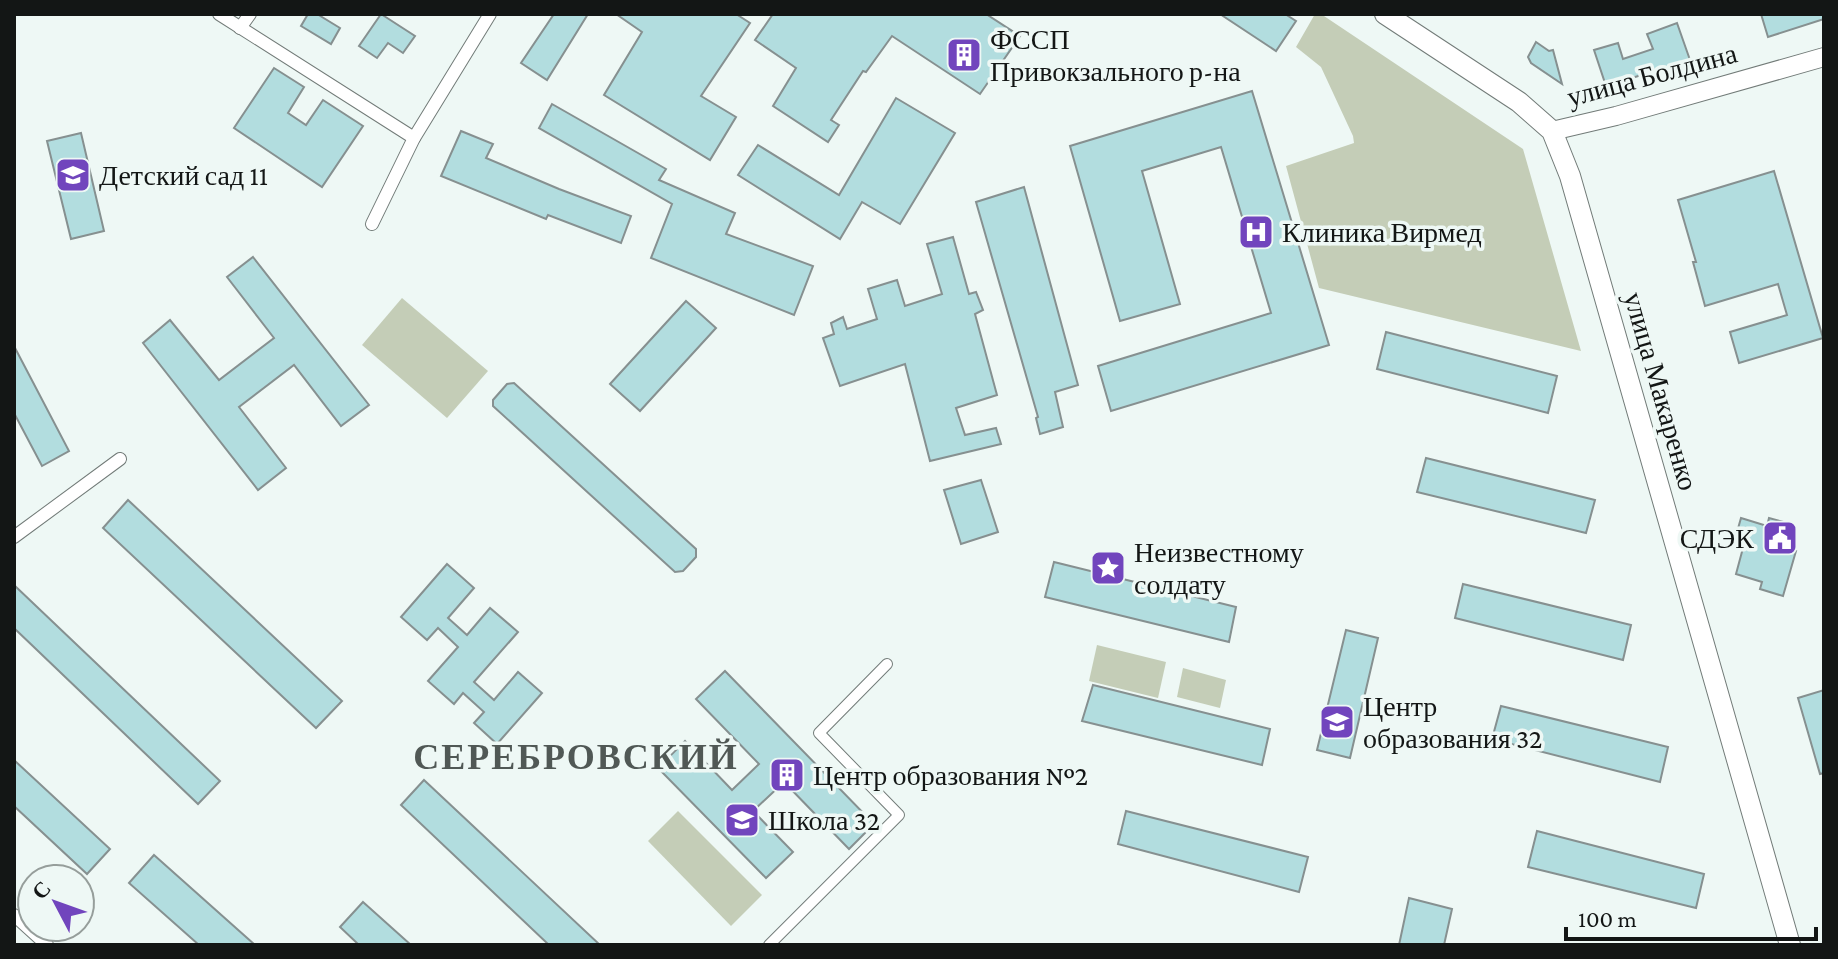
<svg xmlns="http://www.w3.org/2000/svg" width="1838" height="959" font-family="'Crimson Pro',serif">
	<rect width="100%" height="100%" fill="#eef8f5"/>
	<g fill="#c4cdb7">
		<path d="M 1315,14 L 1321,14 L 1523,149 L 1581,351 L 1319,288 L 1286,166 L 1354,143 L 1353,136 L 1321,67 L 1296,47 Z"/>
		<path d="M 402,298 L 488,371 L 447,418 L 362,345 Z"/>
		<path d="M 1097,645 L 1166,662 L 1158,698 L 1089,681 Z"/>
		<path d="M 1183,668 L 1226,680 L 1220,708 L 1177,697 Z"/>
		<path d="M 678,811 L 762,895 L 731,926 L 648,841 Z"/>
	</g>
	<g fill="#b2dddf" stroke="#869090" stroke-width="2">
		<path d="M 308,14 L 317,14 L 340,28 L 331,44 L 301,26 Z"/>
		<path d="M 381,14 L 415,36 L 403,53 L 388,43 L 377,58 L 359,46 Z"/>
		<path d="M 554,14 L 588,14 L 547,80 L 521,63 Z"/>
		<path d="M 616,14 L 736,14 L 750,23 L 701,96 L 736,117 L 710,160 L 604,95 L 642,32 Z"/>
		<path d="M 773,14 L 986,14 L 1020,36 L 980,94 L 892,36 L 866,72 L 863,71 L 831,120 L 839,125 L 828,142 L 773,106 L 796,68 L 755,40 Z"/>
		<path d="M 1220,14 L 1285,14 L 1296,21 L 1276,51 Z"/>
		<path d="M 1761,14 L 1824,14 L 1824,19 L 1768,37 Z"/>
		<path d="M 1677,23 L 1690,60 L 1606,86 L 1594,50 L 1618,43 L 1623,59 L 1653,49 L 1647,34 Z"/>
		<path d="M 1536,42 L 1549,51 L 1553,50 L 1562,84 L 1531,63 L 1528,57 Z"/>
		<path d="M 274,68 L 304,87 L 288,113 L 306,125 L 323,100 L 363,126 L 322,187 L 234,128 Z"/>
		<path d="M 1252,91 L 1329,345 L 1111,411 L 1098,366 L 1271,313 L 1221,147 L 1142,171 L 1180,304 L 1120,321 L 1070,146 Z"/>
		<path d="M 896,98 L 955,133 L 900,224 L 862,202 L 840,239 L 738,175 L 758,145 L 839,195 Z"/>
		<path d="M 552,104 L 666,169 L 659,180 L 735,213 L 726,234 L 813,266 L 794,315 L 651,258 L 672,204 L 539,128 Z"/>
		<path d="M 461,131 L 493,144 L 486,158 L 559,189 L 631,216 L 621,243 L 548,215 L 546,219 L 441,176 Z"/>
		<path d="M 81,133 L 104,231 L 71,239 L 47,141 Z"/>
		<path d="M 1774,171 L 1823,338 L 1739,363 L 1730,332 L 1787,315 L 1778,284 L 1705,306 L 1693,262 L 1696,262 L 1678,200 Z"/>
		<path d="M 1024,187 L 1078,385 L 1055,392 L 1063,427 L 1040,434 L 1036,418 L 1038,417 L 976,202 Z"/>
		<path d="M 953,237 L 969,294 L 976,292 L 983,310 L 975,314 L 997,395 L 956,408 L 965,435 L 996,428 L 1001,444 L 930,461 L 905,364 L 840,386 L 823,338 L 834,334 L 831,323 L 843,317 L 847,329 L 877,319 L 868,289 L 897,280 L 905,306 L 942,294 L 927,244 Z"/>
		<path d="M 253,257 L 369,405 L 341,426 L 294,365 L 239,407 L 286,468 L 258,490 L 143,343 L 170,320 L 219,380 L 274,338 L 227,277 Z"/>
		<path d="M 686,301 L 716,328 L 640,411 L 610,384 Z"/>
		<path d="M 1386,332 L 1557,376 L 1548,413 L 1377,369 Z"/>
		<path d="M 14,346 L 69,451 L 42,466 L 14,413 Z"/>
		<path d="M 514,383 L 696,549 L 696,557 L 683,571 L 675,572 L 493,406 L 493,400 L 507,384 Z"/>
		<path d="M 1426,458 L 1595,500 L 1586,533 L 1417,492 Z"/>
		<path d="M 981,480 L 998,532 L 961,544 L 944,490 Z"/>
		<path d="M 128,500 L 342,701 L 316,728 L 103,528 Z"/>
		<path d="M 1741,518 L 1767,526 L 1769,518 L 1791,524 L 1784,548 L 1796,551 L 1783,596 L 1760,589 L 1762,582 L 1736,574 L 1743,548 L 1733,546 Z"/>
		<path d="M 1054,562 L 1236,607 L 1229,642 L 1045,597 Z"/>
		<path d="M 447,564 L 474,588 L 448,618 L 467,635 L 490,608 L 518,632 L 474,682 L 494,700 L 518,672 L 542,693 L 497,744 L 474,723 L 484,712 L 463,693 L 454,704 L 428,681 L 458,647 L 438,628 L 427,640 L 401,617 Z"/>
		<path d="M 1463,584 L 1631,625 L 1623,660 L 1455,618 Z"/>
		<path d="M 14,585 L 220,781 L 198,804 L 14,628 Z"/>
		<path d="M 1346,630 L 1378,638 L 1350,758 L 1317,750 Z"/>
		<path d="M 725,671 L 874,824 L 849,849 L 784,782 L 753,811 L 793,852 L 766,878 L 658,768 L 685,741 L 732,790 L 759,764 L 696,699 Z"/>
		<path d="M 1093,685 L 1270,729 L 1262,765 L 1082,721 Z"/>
		<path d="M 1824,690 L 1824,773 L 1820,774 L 1798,698 Z"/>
		<path d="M 1501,706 L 1668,747 L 1660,782 L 1492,739 Z"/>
		<path d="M 14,760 L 110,849 L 87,874 L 14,806 Z"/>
		<path d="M 424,780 L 600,945 L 549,945 L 401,805 Z"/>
		<path d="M 1126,811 L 1308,857 L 1299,892 L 1118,844 Z"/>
		<path d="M 1537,831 L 1704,874 L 1696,908 L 1528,867 Z"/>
		<path d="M 154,855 L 255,945 L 199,945 L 129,883 Z"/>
		<path d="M 1409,898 L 1452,909 L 1444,945 L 1399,945 Z"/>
		<path d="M 363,902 L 411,945 L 359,945 L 340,927 Z"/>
	</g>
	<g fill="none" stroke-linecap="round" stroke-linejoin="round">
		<defs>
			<path id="pedestrian" d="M 769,945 L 899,815 L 819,733 L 887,664"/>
			<g id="minor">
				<path d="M 219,14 L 414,138"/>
				<path d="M 240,28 L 250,14"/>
				<path d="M 372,224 L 414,138 L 490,14"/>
				<path d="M 14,537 L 120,459"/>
				<path d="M 14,915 L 47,945"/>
			</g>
			<path id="secondary" d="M 1552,131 L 1616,116 L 1824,57"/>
			<path id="primary" d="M 1385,14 L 1519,102 L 1552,131 L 1570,176 L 1790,945"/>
		</defs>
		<use href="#pedestrian" stroke="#727b78" stroke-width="12"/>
		<use href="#minor" stroke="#727b78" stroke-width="14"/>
		<use href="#secondary" stroke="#727b78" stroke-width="20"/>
		<use href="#primary" stroke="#727b78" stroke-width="22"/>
		<use href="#pedestrian" stroke="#fff" stroke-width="10"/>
		<use href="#minor" stroke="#fff" stroke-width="12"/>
		<use href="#secondary" stroke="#fff" stroke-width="18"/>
		<use href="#primary" stroke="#fff" stroke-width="20"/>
	</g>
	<defs>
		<symbol id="building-square" viewBox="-11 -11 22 22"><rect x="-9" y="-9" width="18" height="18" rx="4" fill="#7145bd" stroke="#eef8f5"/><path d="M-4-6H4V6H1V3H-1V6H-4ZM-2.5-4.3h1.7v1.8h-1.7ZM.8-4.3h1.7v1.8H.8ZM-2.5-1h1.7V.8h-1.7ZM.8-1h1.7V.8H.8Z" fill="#fff"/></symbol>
		<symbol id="school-square" viewBox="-11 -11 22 22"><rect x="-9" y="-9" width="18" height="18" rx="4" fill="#7145bd" stroke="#eef8f5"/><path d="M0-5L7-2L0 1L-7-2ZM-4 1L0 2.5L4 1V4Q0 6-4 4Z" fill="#fff"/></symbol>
		<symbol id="hospital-square" viewBox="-11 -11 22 22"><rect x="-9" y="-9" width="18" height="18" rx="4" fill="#7145bd" stroke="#eef8f5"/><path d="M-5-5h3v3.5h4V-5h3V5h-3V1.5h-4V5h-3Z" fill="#fff"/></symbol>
		<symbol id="civic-square" viewBox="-11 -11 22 22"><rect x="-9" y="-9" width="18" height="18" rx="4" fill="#7145bd" stroke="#eef8f5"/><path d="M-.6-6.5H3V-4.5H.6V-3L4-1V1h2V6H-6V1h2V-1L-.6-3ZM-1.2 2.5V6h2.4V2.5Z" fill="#fff"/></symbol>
		<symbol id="sight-square" viewBox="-11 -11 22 22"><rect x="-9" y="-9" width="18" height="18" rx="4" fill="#7145bd" stroke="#eef8f5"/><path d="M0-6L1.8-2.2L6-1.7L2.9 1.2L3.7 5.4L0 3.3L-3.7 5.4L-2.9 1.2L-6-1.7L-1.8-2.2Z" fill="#fff"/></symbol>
	</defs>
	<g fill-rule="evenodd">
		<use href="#building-square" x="944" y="35" width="40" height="40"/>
		<use href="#school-square" x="53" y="155" width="40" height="40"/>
		<use href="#hospital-square" x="1236" y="212" width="40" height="40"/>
		<use href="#civic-square" x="1760" y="518" width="40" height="40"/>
		<use href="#sight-square" x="1088" y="548" width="40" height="40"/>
		<use href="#school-square" x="1317" y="702" width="40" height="40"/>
		<use href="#building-square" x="767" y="755" width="40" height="40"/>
		<use href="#school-square" x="722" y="800" width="40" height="40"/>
	</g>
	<g text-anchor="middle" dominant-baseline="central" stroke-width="7" stroke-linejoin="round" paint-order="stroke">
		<g font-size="28" fill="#131615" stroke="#eef8f5" text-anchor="start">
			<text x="990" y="39">ФССП<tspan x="990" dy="32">Привокзального р-на</tspan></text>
			<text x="99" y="175">Детский сад 11</text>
			<text x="1282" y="232">Клиника Вирмед</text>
			<text x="1754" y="538" text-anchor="end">СДЭК</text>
			<text x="1134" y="552">Неизвестному<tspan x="1134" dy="32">солдату</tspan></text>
			<text x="1363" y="706">Центр<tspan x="1363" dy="32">образования 32</tspan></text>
			<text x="813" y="775">Центр образования №2</text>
			<text x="768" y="820">Школа 32</text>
		</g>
		<g font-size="28" fill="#131615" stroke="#eef8f5">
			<text transform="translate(1652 75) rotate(-15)">улица Болдина</text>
			<text transform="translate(1661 391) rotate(74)">улица Макаренко</text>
		</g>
		<g font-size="36" font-weight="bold" letter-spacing="2" fill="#505855" stroke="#eef8f5">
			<text x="576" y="757">СЕРЕБРОВСКИЙ</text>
		</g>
	</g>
	<rect width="1838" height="959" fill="none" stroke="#131615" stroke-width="32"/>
	<g transform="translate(56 903) rotate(311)"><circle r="38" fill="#eef8f5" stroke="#969e9b" stroke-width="2"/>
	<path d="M0-6L14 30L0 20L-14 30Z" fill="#7145bd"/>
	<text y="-12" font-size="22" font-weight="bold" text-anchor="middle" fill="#131615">С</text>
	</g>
	<path d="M1566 927v12h250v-12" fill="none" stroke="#131615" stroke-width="4"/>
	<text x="1578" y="927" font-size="24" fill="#131615" stroke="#eef8f5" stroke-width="6" paint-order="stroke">100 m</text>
</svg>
